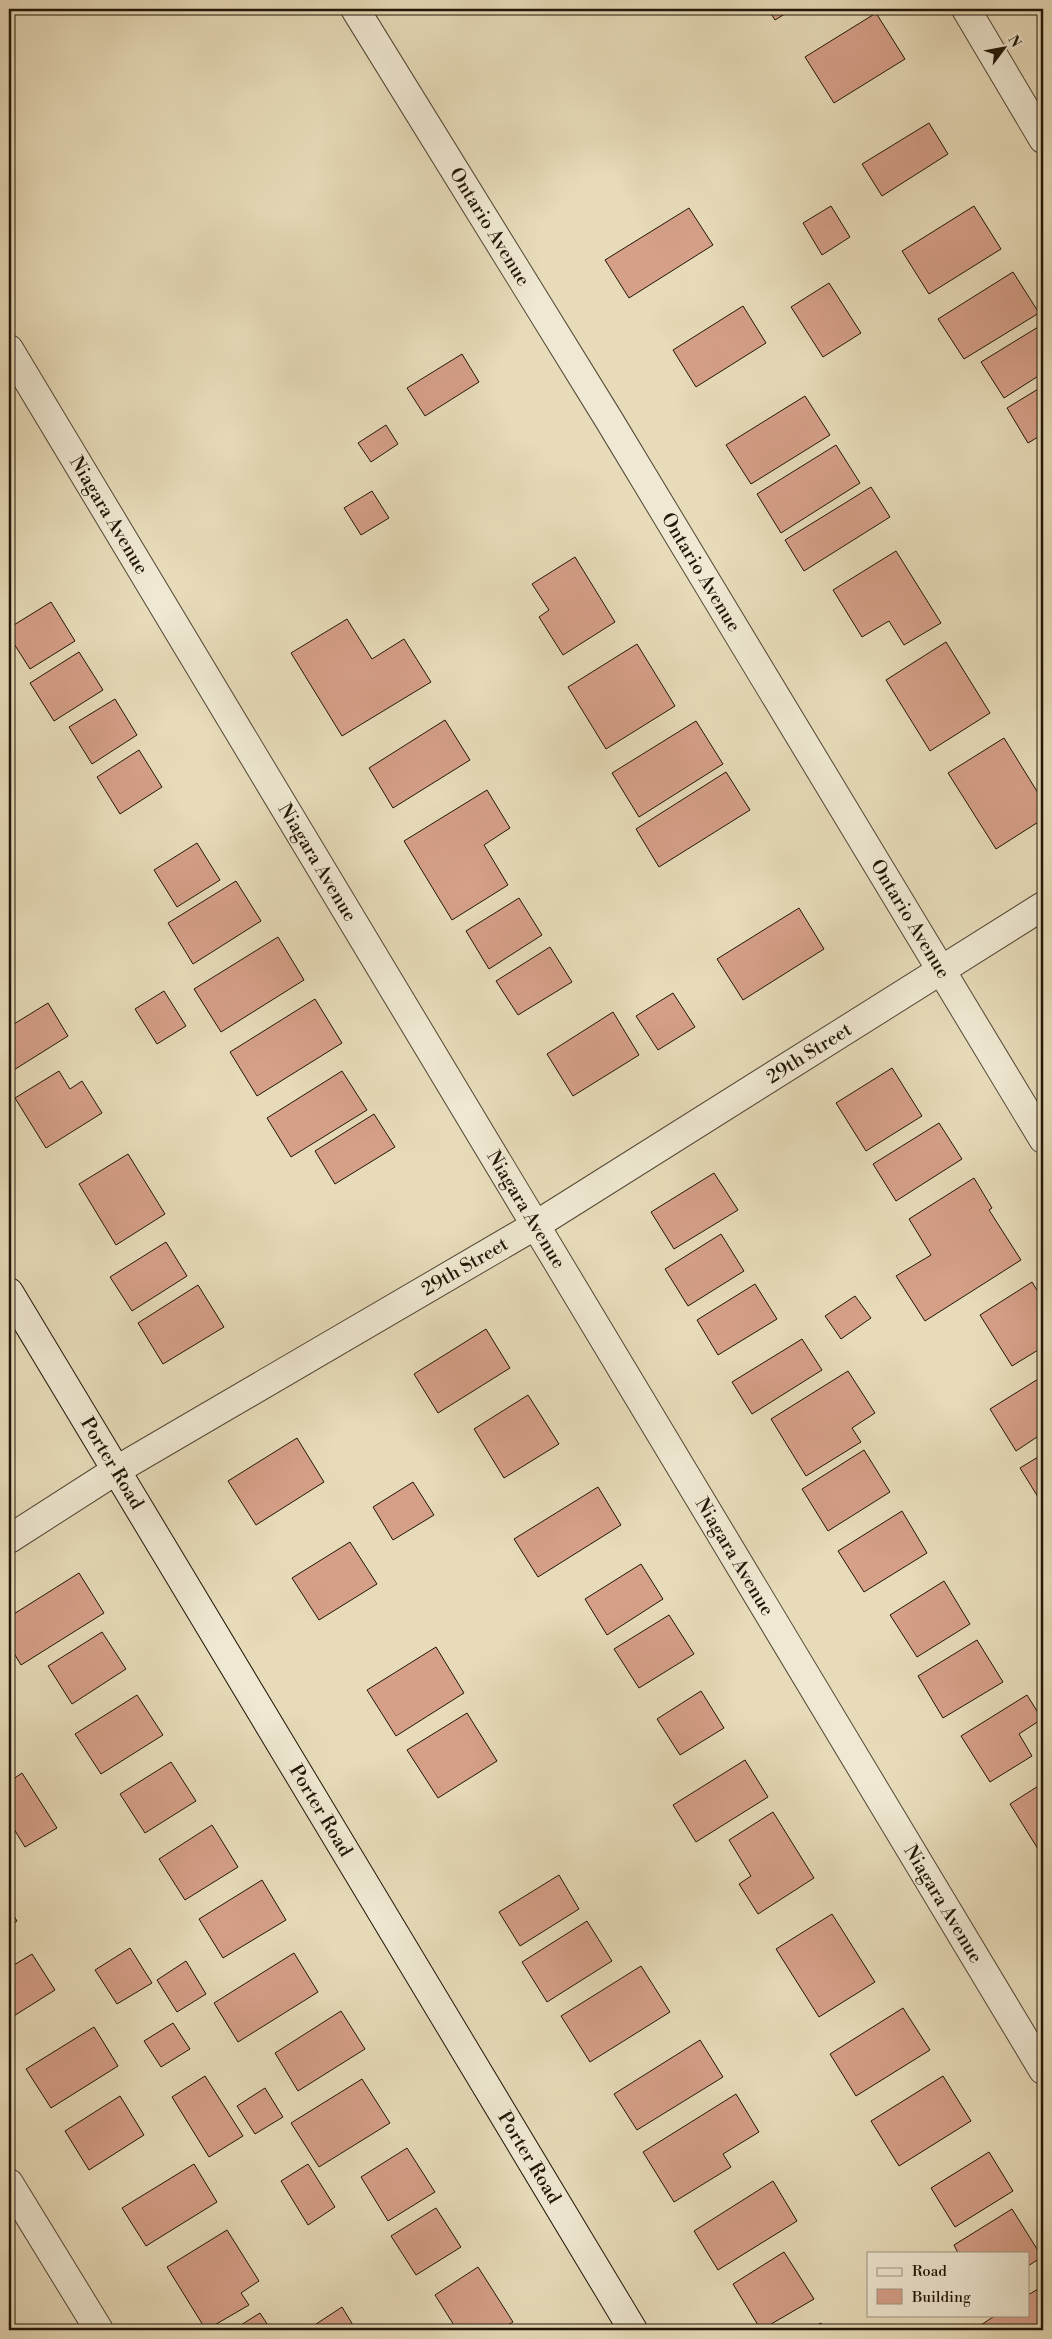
<svg xmlns="http://www.w3.org/2000/svg" width="1052" height="2339" font-family="'Libre Bodoni',serif">
	<rect width="100%" height="100%" fill="#e7dbb9"/>
	<filter id="stains"><feTurbulence type="fractalNoise" baseFrequency=".004" numOctaves="4"/><feColorMatrix values="0 0 0 0 .2 0 0 0 0 .09 0 0 0 0 .02 0 0 0 .5 -.17"/></filter>
	<radialGradient id="worn" r=".72"><stop offset=".6" stop-color="#630" stop-opacity="0"/><stop offset="1" stop-color="#630" stop-opacity=".3"/></radialGradient>
	<g fill="#d59f88" stroke="#211607">
		<path d="M 768,9 L 793,9 L 775,20 Z"/>
		<path d="M 876,13 L 905,59 L 834,103 L 805,57 Z"/>
		<path d="M 929,123 L 948,154 L 882,196 L 862,164 Z"/>
		<path d="M 831,206 L 850,237 L 822,255 L 803,223 Z"/>
		<path d="M 974,206 L 1001,249 L 929,294 L 902,251 Z"/>
		<path d="M 689,208 L 713,245 L 629,298 L 605,260 Z"/>
		<path d="M 1013,272 L 1039,313 L 964,359 L 938,319 Z"/>
		<path d="M 829,283 L 861,333 L 823,357 L 791,307 Z"/>
		<path d="M 743,306 L 766,343 L 696,387 L 673,350 Z"/>
		<path d="M 1043,324 L 1043,373 L 1004,398 L 981,362 Z"/>
		<path d="M 462,354 L 479,382 L 425,416 L 407,388 Z"/>
		<path d="M 1043,386 L 1043,434 L 1028,443 L 1007,408 Z"/>
		<path d="M 805,396 L 830,435 L 751,484 L 726,445 Z"/>
		<path d="M 386,425 L 398,444 L 371,462 L 358,443 Z"/>
		<path d="M 836,445 L 860,483 L 781,533 L 757,494 Z"/>
		<path d="M 871,487 L 890,517 L 804,571 L 785,540 Z"/>
		<path d="M 372,491 L 389,518 L 361,535 L 344,508 Z"/>
		<path d="M 896,551 L 941,623 L 904,645 L 889,621 L 862,637 L 833,590 Z"/>
		<path d="M 575,557 L 615,622 L 563,655 L 539,617 L 549,610 L 532,584 Z"/>
		<path d="M 51,602 L 75,641 L 30,669 L 9,636 L 9,628 Z"/>
		<path d="M 347,619 L 372,659 L 404,639 L 431,682 L 342,736 L 291,653 Z"/>
		<path d="M 946,642 L 990,713 L 930,751 L 886,680 Z"/>
		<path d="M 637,644 L 675,706 L 606,749 L 568,687 Z"/>
		<path d="M 79,652 L 103,690 L 54,721 L 30,683 Z"/>
		<path d="M 115,699 L 137,735 L 92,764 L 69,727 Z"/>
		<path d="M 445,720 L 470,760 L 393,808 L 369,768 Z"/>
		<path d="M 696,721 L 723,764 L 639,817 L 612,773 Z"/>
		<path d="M 1004,738 L 1043,801 L 1043,819 L 996,849 L 948,773 Z"/>
		<path d="M 139,750 L 162,787 L 120,814 L 97,777 Z"/>
		<path d="M 726,772 L 750,810 L 659,867 L 636,829 Z"/>
		<path d="M 487,790 L 510,828 L 484,845 L 508,885 L 452,920 L 404,841 Z"/>
		<path d="M 197,843 L 220,880 L 177,907 L 154,870 Z"/>
		<path d="M 236,881 L 261,921 L 193,964 L 168,923 Z"/>
		<path d="M 519,898 L 542,935 L 489,969 L 466,931 Z"/>
		<path d="M 799,908 L 824,949 L 743,1000 L 717,959 Z"/>
		<path d="M 278,937 L 304,980 L 221,1032 L 194,989 Z"/>
		<path d="M 550,947 L 572,982 L 518,1015 L 496,981 Z"/>
		<path d="M 164,991 L 186,1026 L 157,1044 L 135,1009 Z"/>
		<path d="M 673,993 L 695,1027 L 658,1050 L 636,1016 Z"/>
		<path d="M 315,999 L 342,1043 L 257,1096 L 230,1052 Z"/>
		<path d="M 48,1003 L 68,1036 L 9,1073 L 9,1027 Z"/>
		<path d="M 613,1012 L 639,1055 L 573,1096 L 547,1054 Z"/>
		<path d="M 892,1068 L 922,1116 L 866,1151 L 836,1103 Z"/>
		<path d="M 59,1071 L 70,1089 L 82,1081 L 102,1113 L 46,1148 L 15,1098 Z"/>
		<path d="M 342,1071 L 367,1110 L 291,1157 L 267,1118 Z"/>
		<path d="M 374,1114 L 395,1147 L 335,1184 L 315,1151 Z"/>
		<path d="M 939,1123 L 962,1159 L 896,1201 L 873,1164 Z"/>
		<path d="M 128,1154 L 165,1214 L 116,1245 L 79,1184 Z"/>
		<path d="M 714,1173 L 738,1210 L 674,1249 L 651,1212 Z"/>
		<path d="M 974,1178 L 992,1208 L 989,1210 L 1021,1260 L 925,1321 L 896,1276 L 931,1255 L 909,1219 Z"/>
		<path d="M 721,1234 L 744,1271 L 688,1306 L 665,1269 Z"/>
		<path d="M 166,1242 L 187,1276 L 132,1311 L 110,1277 Z"/>
		<path d="M 1032,1282 L 1043,1300 L 1043,1347 L 1012,1366 L 980,1315 Z"/>
		<path d="M 755,1284 L 777,1319 L 718,1355 L 697,1320 Z"/>
		<path d="M 198,1285 L 224,1327 L 163,1364 L 138,1323 Z"/>
		<path d="M 855,1296 L 871,1318 L 841,1339 L 825,1316 Z"/>
		<path d="M 486,1329 L 510,1368 L 438,1413 L 414,1374 Z"/>
		<path d="M 802,1339 L 822,1370 L 752,1414 L 732,1382 Z"/>
		<path d="M 848,1371 L 875,1413 L 852,1428 L 861,1442 L 806,1476 L 771,1419 Z"/>
		<path d="M 1043,1376 L 1043,1433 L 1016,1451 L 990,1409 Z"/>
		<path d="M 528,1395 L 559,1444 L 504,1478 L 474,1429 Z"/>
		<path d="M 297,1438 L 324,1482 L 256,1525 L 228,1481 Z"/>
		<path d="M 864,1450 L 890,1492 L 828,1531 L 802,1489 Z"/>
		<path d="M 1043,1454 L 1043,1505 L 1020,1468 Z"/>
		<path d="M 413,1482 L 434,1515 L 393,1540 L 373,1507 Z"/>
		<path d="M 598,1487 L 621,1525 L 538,1577 L 514,1539 Z"/>
		<path d="M 902,1511 L 927,1553 L 864,1592 L 838,1551 Z"/>
		<path d="M 350,1542 L 377,1584 L 319,1620 L 292,1578 Z"/>
		<path d="M 641,1564 L 663,1599 L 607,1635 L 585,1599 Z"/>
		<path d="M 79,1573 L 104,1613 L 21,1665 L 9,1645 L 9,1617 Z"/>
		<path d="M 944,1581 L 970,1624 L 917,1657 L 890,1615 Z"/>
		<path d="M 669,1615 L 694,1654 L 639,1688 L 614,1649 Z"/>
		<path d="M 102,1632 L 126,1669 L 72,1704 L 48,1666 Z"/>
		<path d="M 977,1640 L 1003,1682 L 943,1718 L 918,1676 Z"/>
		<path d="M 436,1647 L 464,1693 L 396,1736 L 367,1690 Z"/>
		<path d="M 701,1691 L 724,1728 L 680,1755 L 657,1719 Z"/>
		<path d="M 137,1695 L 163,1735 L 101,1774 L 75,1734 Z"/>
		<path d="M 1027,1695 L 1042,1719 L 1019,1734 L 1032,1756 L 990,1782 L 961,1736 Z"/>
		<path d="M 467,1713 L 497,1761 L 438,1798 L 407,1750 Z"/>
		<path d="M 745,1760 L 768,1797 L 696,1842 L 673,1805 Z"/>
		<path d="M 171,1762 L 196,1801 L 145,1833 L 120,1794 Z"/>
		<path d="M 22,1773 L 57,1828 L 25,1847 L 9,1821 L 9,1782 Z"/>
		<path d="M 1043,1783 L 1043,1857 L 1010,1804 Z"/>
		<path d="M 773,1812 L 814,1878 L 758,1914 L 739,1884 L 751,1876 L 729,1840 Z"/>
		<path d="M 212,1825 L 238,1867 L 185,1900 L 159,1859 Z"/>
		<path d="M 559,1875 L 579,1909 L 520,1946 L 499,1912 Z"/>
		<path d="M 262,1880 L 286,1920 L 223,1958 L 199,1919 Z"/>
		<path d="M 9,1908 L 17,1921 L 9,1926 Z"/>
		<path d="M 832,1914 L 875,1982 L 819,2017 L 776,1949 Z"/>
		<path d="M 587,1921 L 612,1961 L 547,2002 L 522,1962 Z"/>
		<path d="M 130,1948 L 152,1983 L 117,2004 L 95,1970 Z"/>
		<path d="M 294,1953 L 318,1992 L 238,2042 L 214,2003 Z"/>
		<path d="M 32,1954 L 55,1990 L 9,2019 L 9,1968 Z"/>
		<path d="M 186,1961 L 206,1994 L 177,2012 L 157,1980 Z"/>
		<path d="M 641,1966 L 670,2012 L 590,2062 L 561,2016 Z"/>
		<path d="M 903,2008 L 930,2050 L 856,2096 L 830,2054 Z"/>
		<path d="M 341,2011 L 365,2049 L 298,2091 L 275,2053 Z"/>
		<path d="M 173,2023 L 190,2049 L 161,2067 L 144,2041 Z"/>
		<path d="M 94,2027 L 118,2066 L 51,2108 L 26,2069 Z"/>
		<path d="M 700,2040 L 723,2077 L 637,2130 L 614,2094 Z"/>
		<path d="M 205,2076 L 243,2136 L 209,2157 L 172,2097 Z"/>
		<path d="M 943,2076 L 971,2121 L 899,2166 L 871,2121 Z"/>
		<path d="M 362,2079 L 390,2123 L 319,2167 L 291,2123 Z"/>
		<path d="M 265,2088 L 283,2117 L 255,2134 L 237,2106 Z"/>
		<path d="M 736,2094 L 759,2132 L 723,2154 L 731,2167 L 674,2202 L 643,2152 Z"/>
		<path d="M 120,2096 L 144,2135 L 89,2170 L 65,2131 Z"/>
		<path d="M 407,2148 L 435,2192 L 388,2221 L 361,2177 Z"/>
		<path d="M 989,2152 L 1013,2191 L 955,2227 L 931,2188 Z"/>
		<path d="M 194,2164 L 217,2202 L 146,2246 L 122,2208 Z"/>
		<path d="M 308,2164 L 335,2207 L 308,2225 L 281,2181 Z"/>
		<path d="M 773,2181 L 797,2221 L 718,2270 L 694,2231 Z"/>
		<path d="M 436,2208 L 461,2247 L 416,2275 L 391,2236 Z"/>
		<path d="M 1012,2209 L 1042,2257 L 1028,2266 L 1028,2253 L 958,2253 L 954,2245 Z"/>
		<path d="M 227,2230 L 259,2281 L 241,2293 L 249,2305 L 206,2330 L 167,2267 Z"/>
		<path d="M 784,2252 L 814,2299 L 761,2330 L 733,2284 Z"/>
		<path d="M 478,2267 L 513,2322 L 499,2330 L 457,2330 L 435,2295 Z"/>
		<path d="M 1043,2286 L 1043,2330 L 981,2330 L 978,2327 L 996,2315 L 1028,2315 L 1028,2295 Z"/>
		<path d="M 342,2307 L 356,2330 L 311,2330 L 310,2328 Z"/>
		<path d="M 260,2313 L 271,2330 L 233,2330 Z"/>
		<path d="M 821,2323 L 825,2330 L 808,2330 Z"/>
	</g>
	<g fill="none" stroke-linecap="round" stroke-linejoin="round">
		<defs>
			<g id="street">
				<path id="s1" d="M 355,9 L 609,420 L 1043,1139"/>
				<path d="M 966,9 L 1043,139"/>
				<path id="s2" d="M 9,349 L 1043,2070"/>
				<path id="s3" d="M 9,1539 L 115,1471 L 536,1225 L 1043,906"/>
				<path d="M 9,2183 L 99,2330"/>
			</g>
			<g id="secondary">
				<path id="s4" d="M 9,1292 L 633,2330"/>
			</g>
		</defs>
		<use href="#street" stroke="#524734" stroke-width="30"/>
		<use href="#secondary" stroke="#211607" stroke-width="30"/>
		<use href="#street" stroke="#efe8d2" stroke-width="28"/>
		<use href="#secondary" stroke="#efe8d2" stroke-width="28"/>
	</g>
	<g text-anchor="middle" dominant-baseline="central" stroke-width="5" stroke-linejoin="round" paint-order="stroke">
		<g font-size="19" fill="#211607" stroke="#efe8d2">
			<text stroke="none"><textPath href="#s1" startOffset="256">Ontario Avenue</textPath></text>
			<text stroke="none"><textPath href="#s2" startOffset="194">Niagara Avenue</textPath></text>
			<text stroke="none"><textPath href="#s1" startOffset="661">Ontario Avenue</textPath></text>
			<text stroke="none"><textPath href="#s2" startOffset="599">Niagara Avenue</textPath></text>
			<text stroke="none"><textPath href="#s1" startOffset="1066">Ontario Avenue</textPath></text>
			<text stroke="none"><textPath href="#s3" startOffset="936">29th Street</textPath></text>
			<text stroke="none"><textPath href="#s2" startOffset="1004">Niagara Avenue</textPath></text>
			<text stroke="none"><textPath href="#s3" startOffset="531">29th Street</textPath></text>
			<text stroke="none"><textPath href="#s4" startOffset="200">Porter Road</textPath></text>
			<text stroke="none"><textPath href="#s2" startOffset="1409">Niagara Avenue</textPath></text>
			<text stroke="none"><textPath href="#s4" startOffset="605">Porter Road</textPath></text>
			<text stroke="none"><textPath href="#s2" startOffset="1814">Niagara Avenue</textPath></text>
			<text stroke="none"><textPath href="#s4" startOffset="1010">Porter Road</textPath></text>
		</g>
	</g>
	<rect width="1052" height="2339" fill="none" stroke="#e7dbb9" stroke-width="30"/>
	<rect x="10" y="10" width="1032" height="2319" fill="none" stroke="#211607" stroke-width="2.5"/>
	<rect x="15" y="15" width="1022" height="2309" fill="none" stroke="#211607"/>
	<rect x="867" y="2252" width="162" height="65" fill="#efe8d2" stroke="#9d9481"/>
	<rect x="877" y="2268" width="25" height="8" fill="#efe8d2" stroke="#9d9481"/>
	<text x="912" y="2276" font-size="15" fill="#211607">Road</text>
	<rect x="877" y="2289" width="25" height="15" fill="#d59f88" stroke="#9d9481"/>
	<text x="912" y="2302" font-size="15" fill="#211607">Building</text>
	<g transform="translate(1004 48) rotate(58)" stroke="#efe8d2" stroke-width="4" paint-order="stroke">
	<path d="M0-4L9 19L0 12L-9 19Z" fill="#211607"/>
	<text y="-8" font-size="14" font-weight="bold" text-anchor="middle" fill="#211607">N</text>
	</g>
	<rect width="100%" height="100%" filter="url(#stains)"/>
	<rect width="100%" height="100%" fill="url(#worn)"/>
</svg>
